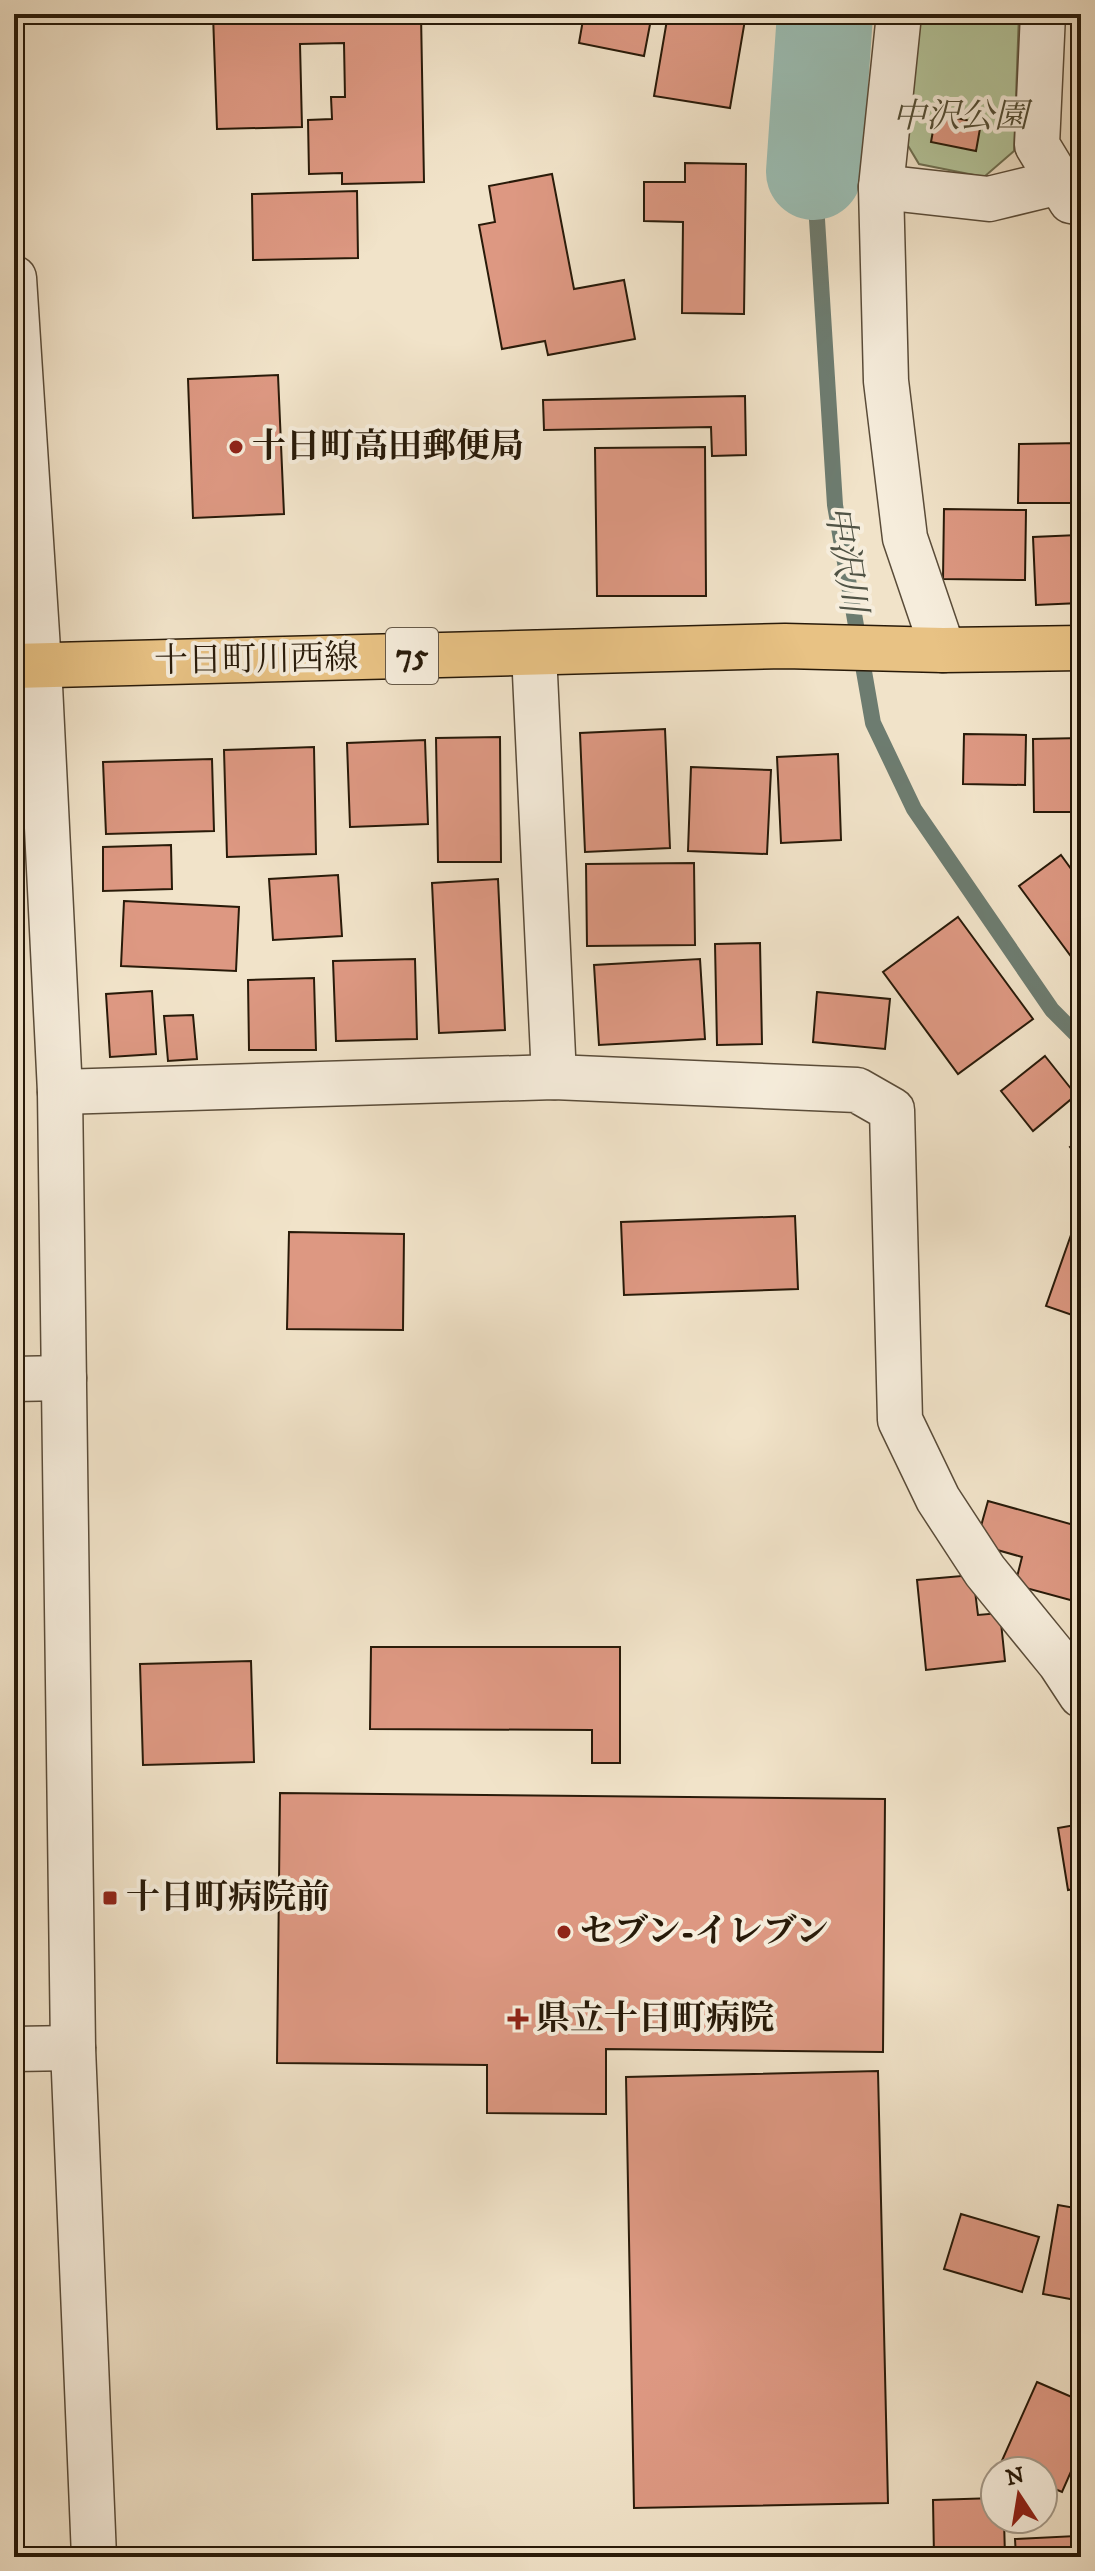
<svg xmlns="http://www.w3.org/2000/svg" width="1095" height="2571" font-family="'IM FELL DW Pica','Noto Serif JP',serif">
	<rect width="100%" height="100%" fill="#f1e3c9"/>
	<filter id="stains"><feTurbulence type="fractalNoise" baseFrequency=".0025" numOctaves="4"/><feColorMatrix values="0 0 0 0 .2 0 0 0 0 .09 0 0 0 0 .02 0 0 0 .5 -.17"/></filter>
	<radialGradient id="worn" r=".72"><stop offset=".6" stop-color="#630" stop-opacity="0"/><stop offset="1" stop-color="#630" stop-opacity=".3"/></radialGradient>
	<path fill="#b4c59b" stroke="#6e7052" stroke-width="2" d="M 918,14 L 1019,14 L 1014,151 L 984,177 L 919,164 L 904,139 Z"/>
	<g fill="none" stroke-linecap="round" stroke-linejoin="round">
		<path stroke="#6d7c70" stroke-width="16" d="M 814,172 L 835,505 L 873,723 L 914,809 L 1052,1010 L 1081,1039"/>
		<path stroke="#9bbeb4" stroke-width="96" d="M 814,172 L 825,14"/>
	</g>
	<g fill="#dd9882" stroke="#281a09" stroke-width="2">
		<path d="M 213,14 L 297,14 L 297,19 L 345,17 L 345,14 L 421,14 L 424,182 L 342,184 L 342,173 L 309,174 L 308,120 L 332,119 L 331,97 L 345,97 L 344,43 L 300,44 L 302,127 L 217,129 Z"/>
		<path d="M 584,14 L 652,14 L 644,56 L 579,43 Z"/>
		<path d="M 668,14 L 746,14 L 730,108 L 654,96 Z"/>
		<path d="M 936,114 L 981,123 L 976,151 L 931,142 Z"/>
		<path d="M 685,163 L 746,164 L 744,314 L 682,313 L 683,222 L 644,221 L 644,182 L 685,182 Z"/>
		<path d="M 552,174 L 574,289 L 624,280 L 635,339 L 548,355 L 545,341 L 502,349 L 479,225 L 495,222 L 489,186 Z"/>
		<path d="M 357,191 L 358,258 L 253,260 L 252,194 Z"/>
		<path d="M 278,375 L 284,514 L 193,518 L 188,379 Z"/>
		<path d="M 745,396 L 746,455 L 712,456 L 711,427 L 544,430 L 543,400 Z"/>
		<path d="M 1081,443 L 1080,503 L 1018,503 L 1019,444 Z"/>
		<path d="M 705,447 L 706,596 L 597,596 L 595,448 Z"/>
		<path d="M 944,509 L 1026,510 L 1025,580 L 943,579 Z"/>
		<path d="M 1078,535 L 1080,603 L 1036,605 L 1033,537 Z"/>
		<path d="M 665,729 L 670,848 L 585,852 L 580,733 Z"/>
		<path d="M 964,734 L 1026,735 L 1025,785 L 963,784 Z"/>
		<path d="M 500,737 L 501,862 L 438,862 L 436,738 Z"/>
		<path d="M 1081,738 L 1081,812 L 1034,812 L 1033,739 Z"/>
		<path d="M 425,740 L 428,824 L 350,827 L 347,743 Z"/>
		<path d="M 314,747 L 316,854 L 227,857 L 224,750 Z"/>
		<path d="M 838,754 L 841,840 L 781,843 L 777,757 Z"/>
		<path d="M 212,759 L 214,831 L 106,834 L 103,762 Z"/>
		<path d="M 691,767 L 771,770 L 767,854 L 688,851 Z"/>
		<path d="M 171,845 L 172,889 L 103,891 L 103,847 Z"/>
		<path d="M 1061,855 L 1077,877 L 1081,874 L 1081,970 L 1019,886 Z"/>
		<path d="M 694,863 L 695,945 L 587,946 L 586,864 Z"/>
		<path d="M 338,875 L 342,936 L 273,940 L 269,879 Z"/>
		<path d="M 498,879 L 505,1030 L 439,1033 L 432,883 Z"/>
		<path d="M 124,901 L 239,907 L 236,971 L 121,966 Z"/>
		<path d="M 958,917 L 1033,1019 L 958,1074 L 883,972 Z"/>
		<path d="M 760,943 L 762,1044 L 717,1045 L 715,944 Z"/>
		<path d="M 415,959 L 417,1039 L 336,1041 L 333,961 Z"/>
		<path d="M 700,959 L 705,1039 L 599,1045 L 594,965 Z"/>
		<path d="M 314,978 L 316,1050 L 249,1050 L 248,980 Z"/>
		<path d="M 152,991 L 156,1054 L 110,1057 L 106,994 Z"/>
		<path d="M 817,992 L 890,999 L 885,1049 L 813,1042 Z"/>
		<path d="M 193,1015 L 197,1059 L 168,1061 L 164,1016 Z"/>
		<path d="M 1045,1056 L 1076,1095 L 1033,1131 L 1001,1091 Z"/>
		<path d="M 1081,1139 L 1081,1161 L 1070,1147 Z"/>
		<path d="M 795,1216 L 798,1289 L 624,1295 L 621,1222 Z"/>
		<path d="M 289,1232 L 404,1234 L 403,1330 L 287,1329 Z"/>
		<path d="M 1072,1232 L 1081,1236 L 1081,1318 L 1046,1306 Z"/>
		<path d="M 988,1501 L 1081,1527 L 1081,1576 L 1074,1601 L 1015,1585 L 1022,1557 L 976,1544 Z"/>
		<path d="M 973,1575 L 978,1615 L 1000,1613 L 1005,1661 L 926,1670 L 917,1580 Z"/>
		<path d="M 371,1647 L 620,1647 L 620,1763 L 592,1763 L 592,1730 L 370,1729 Z"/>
		<path d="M 251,1661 L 254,1762 L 143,1765 L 140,1664 Z"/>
		<path d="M 280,1793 L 885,1799 L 883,2052 L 606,2049 L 606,2114 L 487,2113 L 487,2065 L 277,2063 Z"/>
		<path d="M 1081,1824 L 1081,1888 L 1068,1890 L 1058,1828 Z"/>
		<path d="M 878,2071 L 888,2503 L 634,2508 L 626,2077 Z"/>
		<path d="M 1058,2205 L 1081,2209 L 1081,2301 L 1043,2294 Z"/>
		<path d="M 961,2214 L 1039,2237 L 1022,2292 L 944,2269 Z"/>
		<path d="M 1037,2382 L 1081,2401 L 1081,2449 L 1062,2492 L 1043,2484 L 1043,2471 L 1014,2471 L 1000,2465 Z"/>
		<path d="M 995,2498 L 995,2519 L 1004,2519 L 1005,2557 L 934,2557 L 933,2500 Z"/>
		<path d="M 1076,2536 L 1076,2555 L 1081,2555 L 1081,2557 L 1016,2557 L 1015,2539 Z"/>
	</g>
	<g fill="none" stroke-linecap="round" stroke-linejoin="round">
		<defs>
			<g id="minor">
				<path d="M 899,14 L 881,187 L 886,381 L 905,538 L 943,650"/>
				<path d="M 1043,14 L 1037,145 L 1071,201 L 1081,203"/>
				<path d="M 881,187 L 989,199 L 1059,182"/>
				<path d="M 534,653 L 554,1077"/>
				<path d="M 60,1092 L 554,1077 L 857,1090 L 892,1110 L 900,1420 L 938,1499 L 985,1571 L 1060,1663 L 1081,1695"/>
				<path d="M 14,1379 L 64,1378"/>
				<path d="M 14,2049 L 73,2048"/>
			</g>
			<path id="tertiary" d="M 14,278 L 39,665 L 60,1092 L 73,2048 L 94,2557"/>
			<path id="primary" d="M 14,666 L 785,646 L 943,650 L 1081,648"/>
		</defs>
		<use href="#minor" stroke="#5a4c39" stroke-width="47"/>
		<use href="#tertiary" stroke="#5a4c39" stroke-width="47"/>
		<use href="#primary" stroke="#281a09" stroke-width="47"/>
		<use href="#minor" stroke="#f6eddc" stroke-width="44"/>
		<use href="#tertiary" stroke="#f6eddc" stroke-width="44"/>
		<use href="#primary" stroke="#e8c284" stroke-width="44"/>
	</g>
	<g fill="#8f2418" stroke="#f6eddc" stroke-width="3">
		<circle cx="236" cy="447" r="8"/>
		<rect x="102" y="1890" width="16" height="16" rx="4"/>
		<circle cx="564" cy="1932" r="8"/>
		<path d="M514 2007h8v8h8v8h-8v8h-8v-8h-8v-8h8z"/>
	</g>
	<g text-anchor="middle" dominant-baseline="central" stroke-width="8" stroke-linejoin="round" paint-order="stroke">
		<rect fill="#f6eddc" stroke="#665948" stroke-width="2" x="386" y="628" width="52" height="56" rx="6"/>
		<g font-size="32" font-weight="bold" fill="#281a09">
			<text x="412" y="656">75</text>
		</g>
		<g font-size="34" font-style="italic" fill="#524d35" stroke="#f6eddc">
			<text x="960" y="117">中沢公園</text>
		</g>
		<g font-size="34" font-weight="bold" fill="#281a09" stroke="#f6eddc" text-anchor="start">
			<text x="252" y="447">十日町高田郵便局</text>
			<text x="126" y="1898">十日町病院前</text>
			<text x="580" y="1932">セブン-イレブン</text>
			<text x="536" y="2019">県立十日町病院</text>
		</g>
		<g font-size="34" fill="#281a09" stroke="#f6eddc">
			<text transform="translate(256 660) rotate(-1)">十日町川西線</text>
		</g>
		<g font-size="36" font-style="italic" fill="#505345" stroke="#f6eddc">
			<text transform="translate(845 559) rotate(81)">中沢川</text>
		</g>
	</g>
	<rect width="1095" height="2571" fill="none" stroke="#f1e3c9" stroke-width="48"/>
	<rect x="16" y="16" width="1063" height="2539" fill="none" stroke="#281a09" stroke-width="4"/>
	<rect x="24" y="24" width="1047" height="2523" fill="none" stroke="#281a09" stroke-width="2"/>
	<g transform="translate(1019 2495) rotate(348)"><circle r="38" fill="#f6eddc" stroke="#a49988" stroke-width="2"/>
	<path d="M0-6L14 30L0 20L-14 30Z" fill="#8f2418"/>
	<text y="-12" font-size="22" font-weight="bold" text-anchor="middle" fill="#281a09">N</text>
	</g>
	<rect width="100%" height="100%" filter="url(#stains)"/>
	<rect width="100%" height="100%" fill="url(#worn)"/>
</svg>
